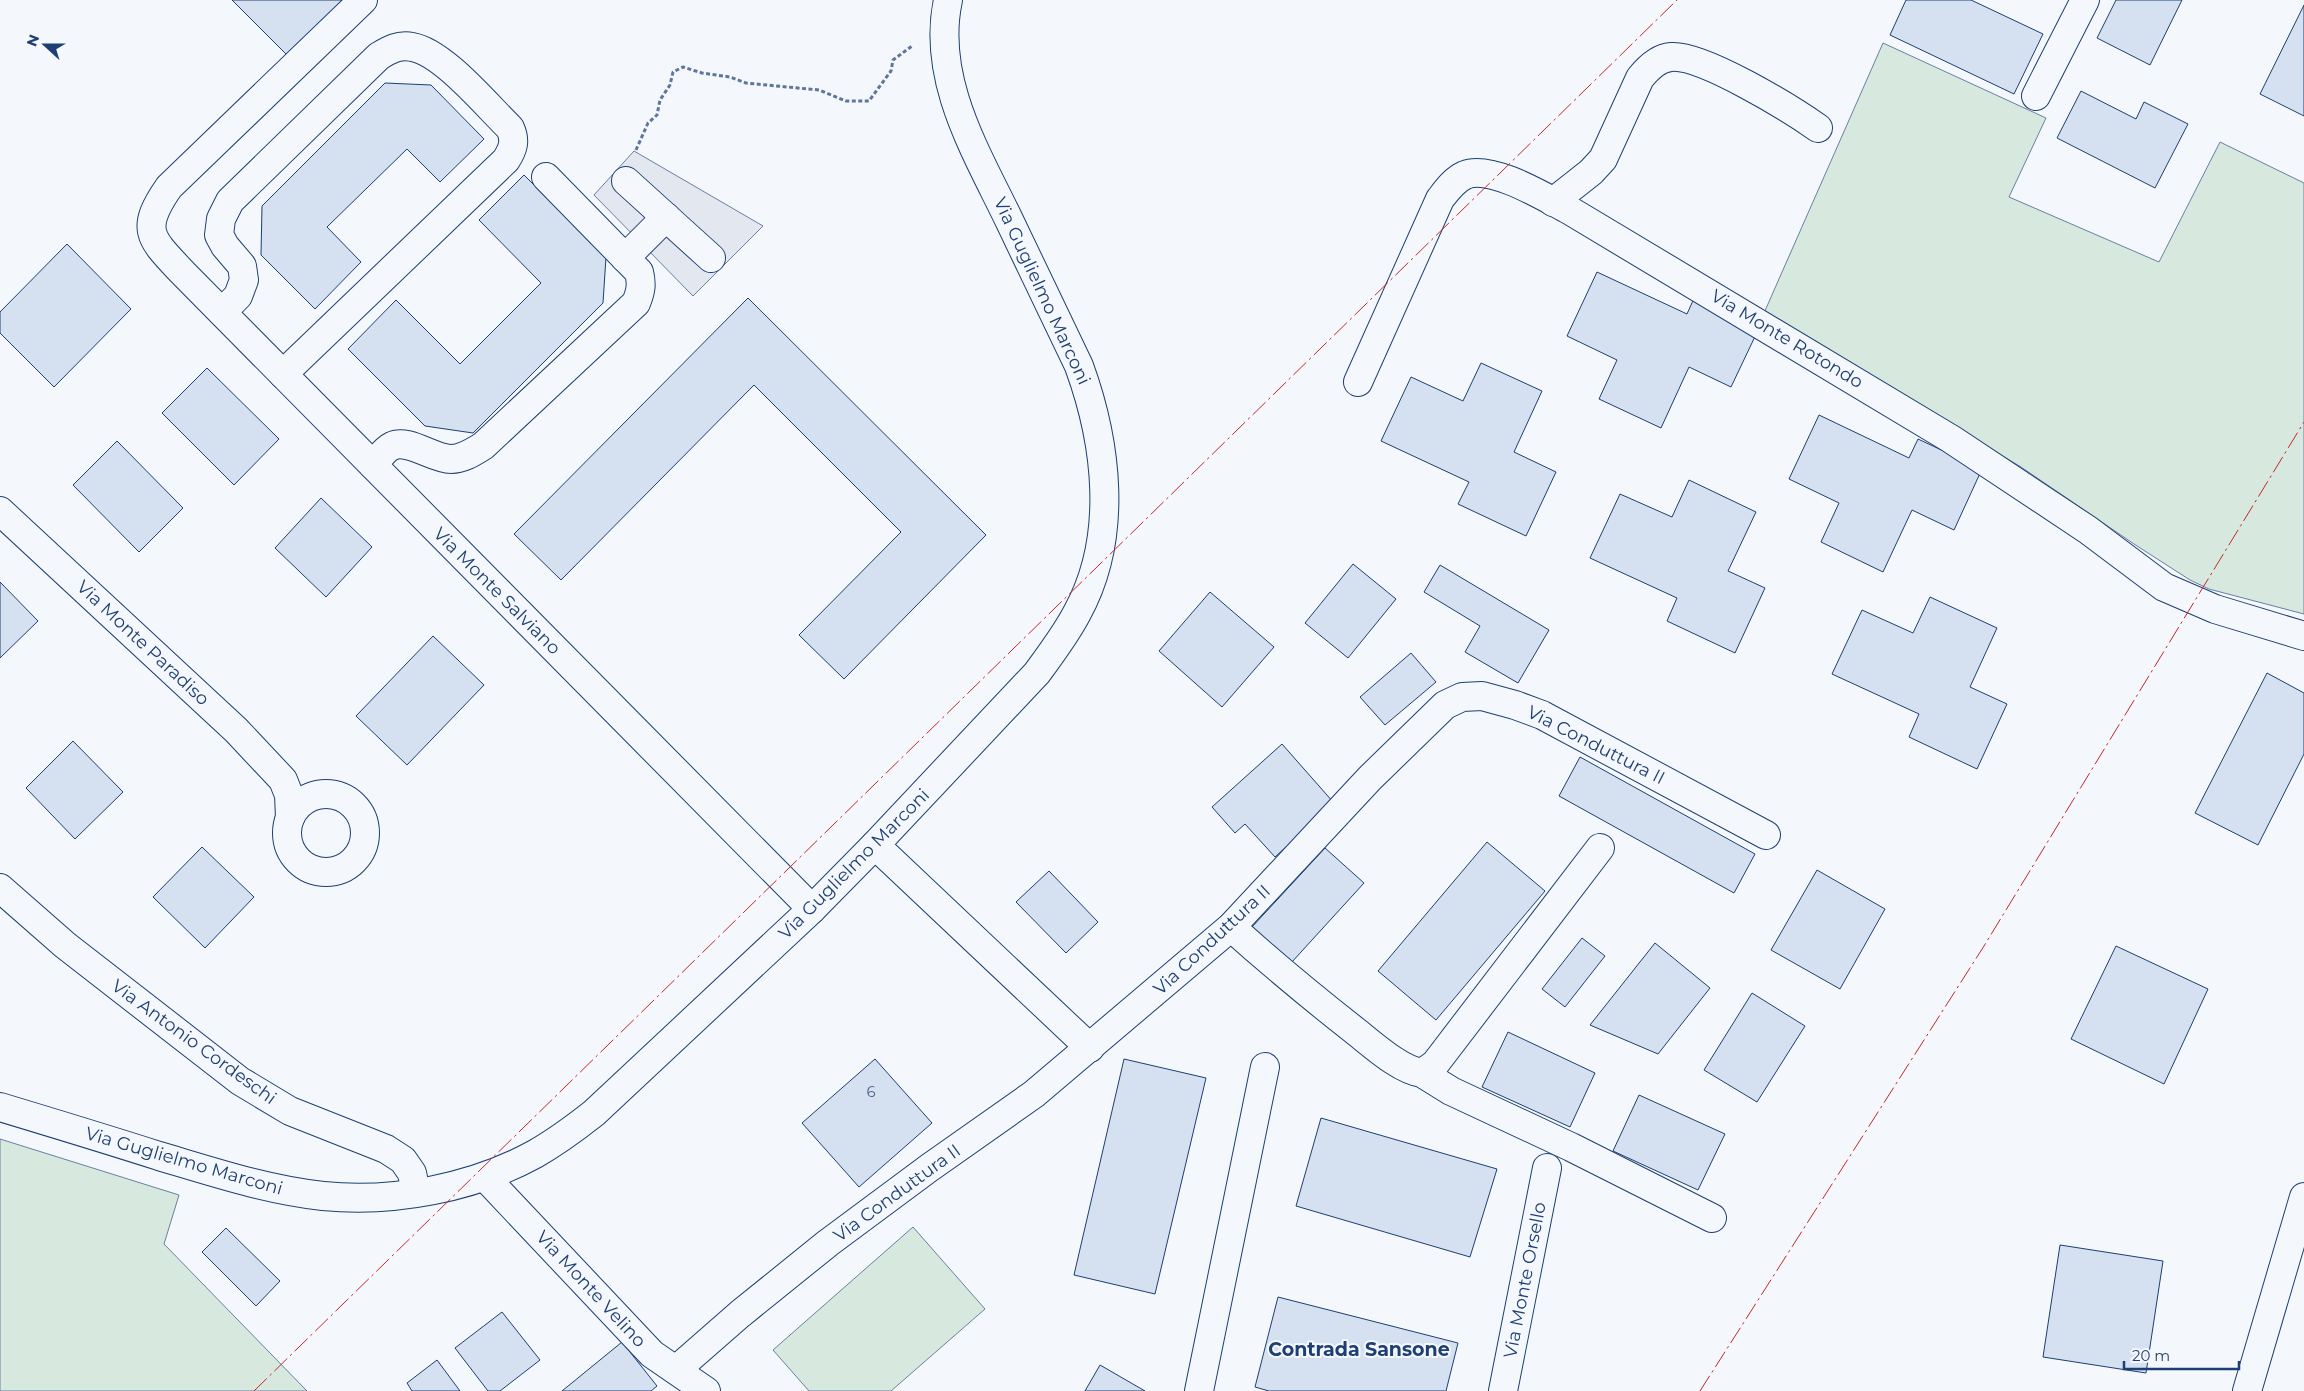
<svg xmlns="http://www.w3.org/2000/svg" width="2304" height="1391" font-family="Montserrat,sans-serif">
	<rect width="100%" height="100%" fill="#f4f7fb"/>
	<g fill="#d7e8df" stroke="#687fa3">
		<path d="M 1883,43 L 2046,118 L 2009,197 L 2159,262 L 2220,142 L 2304,183 L 2304,614 L 2209,589 L 2190,580 L 2134,544 L 2021,467 L 1764,313 Z"/>
		<path d="M 0,1139 L 179,1195 L 164,1244 L 307,1391 L 0,1391 Z"/>
		<path d="M 913,1227 L 985,1309 L 891,1391 L 809,1391 L 773,1350 Z"/>
	</g>
	<path fill="#e3e8f0" stroke="#687fa3" d="M 634,151 L 763,226 L 693,296 L 594,195 Z"/>
	<g fill="#d5e0f0" stroke="#1d3f73">
		<path d="M 232,0 L 342,0 L 287,55 Z"/>
		<path d="M 1906,0 L 1971,0 L 2043,34 L 2014,94 L 1890,35 Z"/>
		<path d="M 2116,0 L 2182,0 L 2150,65 L 2097,38 Z"/>
		<path d="M 2304,5 L 2304,116 L 2260,94 Z"/>
		<path d="M 385,83 L 431,85 L 484,139 L 440,182 L 407,149 L 327,227 L 361,262 L 315,309 L 261,255 L 262,206 Z"/>
		<path d="M 2081,91 L 2136,119 L 2144,102 L 2188,124 L 2155,188 L 2057,138 Z"/>
		<path d="M 524,175 L 606,257 L 603,303 L 473,433 L 425,426 L 348,349 L 396,300 L 460,364 L 541,283 L 479,220 Z"/>
		<path d="M 67,244 L 131,309 L 54,387 L 0,333 L 0,312 Z"/>
		<path d="M 1597,272 L 1687,314 L 1695,296 L 1760,326 L 1731,387 L 1689,367 L 1661,428 L 1599,399 L 1617,360 L 1567,336 Z"/>
		<path d="M 748,298 L 986,535 L 844,679 L 799,635 L 901,532 L 754,385 L 561,580 L 514,534 Z"/>
		<path d="M 1481,363 L 1542,391 L 1514,452 L 1556,472 L 1526,536 L 1458,504 L 1469,482 L 1381,441 L 1411,377 L 1463,401 Z"/>
		<path d="M 207,368 L 279,439 L 234,485 L 162,413 Z"/>
		<path d="M 1819,415 L 1909,458 L 1918,439 L 1982,469 L 1954,530 L 1912,510 L 1883,572 L 1821,542 L 1839,503 L 1789,479 Z"/>
		<path d="M 117,441 L 183,508 L 139,552 L 73,485 Z"/>
		<path d="M 1689,480 L 1756,512 L 1728,571 L 1765,588 L 1735,653 L 1667,621 L 1677,598 L 1590,558 L 1620,494 L 1672,517 Z"/>
		<path d="M 321,498 L 372,547 L 326,597 L 275,548 Z"/>
		<path d="M 1353,564 L 1396,599 L 1348,658 L 1305,623 Z"/>
		<path d="M 1440,565 L 1549,630 L 1518,683 L 1465,652 L 1480,626 L 1424,592 Z"/>
		<path d="M 0,582 L 38,621 L 0,658 Z"/>
		<path d="M 1210,592 L 1274,647 L 1222,707 L 1159,651 Z"/>
		<path d="M 1930,597 L 1997,628 L 1970,687 L 2007,704 L 1977,769 L 1909,737 L 1919,714 L 1832,674 L 1862,610 L 1913,633 Z"/>
		<path d="M 433,636 L 484,685 L 407,765 L 356,716 Z"/>
		<path d="M 1411,653 L 1436,682 L 1385,725 L 1360,697 Z"/>
		<path d="M 2267,673 L 2304,693 L 2304,754 L 2258,845 L 2195,813 Z"/>
		<path d="M 73,741 L 123,792 L 75,839 L 26,788 Z"/>
		<path d="M 1282,744 L 1334,803 L 1275,857 L 1245,824 L 1235,833 L 1212,807 Z"/>
		<path d="M 1580,757 L 1755,854 L 1734,893 L 1559,796 Z"/>
		<path d="M 1487,842 L 1545,891 L 1436,1020 L 1378,971 Z"/>
		<path d="M 202,847 L 254,897 L 205,948 L 153,897 Z"/>
		<path d="M 1325,848 L 1364,883 L 1291,963 L 1252,927 Z"/>
		<path d="M 1817,870 L 1885,909 L 1840,989 L 1771,950 Z"/>
		<path d="M 1049,871 L 1098,922 L 1066,953 L 1016,902 Z"/>
		<path d="M 1582,938 L 1605,956 L 1565,1007 L 1542,989 Z"/>
		<path d="M 1655,943 L 1710,988 L 1658,1054 L 1590,1025 Z"/>
		<path d="M 2116,946 L 2208,989 L 2164,1084 L 2071,1039 Z"/>
		<path d="M 1752,993 L 1805,1026 L 1757,1102 L 1704,1070 Z"/>
		<path d="M 1508,1032 L 1595,1073 L 1570,1127 L 1482,1087 Z"/>
		<path d="M 875,1059 L 932,1123 L 859,1187 L 802,1123 Z"/>
		<path d="M 1124,1059 L 1206,1078 L 1155,1294 L 1074,1275 Z"/>
		<path d="M 1639,1095 L 1725,1134 L 1698,1190 L 1613,1151 Z"/>
		<path d="M 1321,1118 L 1497,1169 L 1470,1257 L 1296,1206 Z"/>
		<path d="M 226,1228 L 280,1281 L 256,1306 L 202,1252 Z"/>
		<path d="M 2060,1245 L 2163,1261 L 2146,1373 L 2043,1357 Z"/>
		<path d="M 1278,1297 L 1458,1343 L 1446,1391 L 1269,1391 L 1255,1387 Z"/>
		<path d="M 502,1312 L 540,1360 L 500,1391 L 488,1391 L 455,1348 Z"/>
		<path d="M 622,1342 L 657,1386 L 651,1391 L 562,1391 Z"/>
		<path d="M 437,1360 L 460,1391 L 412,1391 L 407,1383 Z"/>
		<path d="M 1100,1365 L 1145,1391 L 1085,1391 Z"/>
	</g>
	<g fill="none" stroke-linecap="round" stroke-linejoin="round">
		<defs>
			<g id="minor">
				<path d="M 363,0 L 169,187 C 139,230 150,238 183,273 L 812,909"/>
				<path d="M 2036,96 L 2085,0"/>
				<path d="M 626,181 L 711,258"/>
				<path d="M 1553,202 L 1591,172 L 1603,159 L 1640,78 C 1648,68 1658,58 1671,57 C 1702,54 1791,109 1818,128"/>
				<path d="M 625,258 L 666,217"/>
				<path d="M 222,312 L 238,296 L 244,280 L 242,266 L 225,246 L 219,235 L 221,219 L 230,201 L 379,56 C 389,50 399,44 412,47 C 443,52 487,106 510,128 C 516,141 513,149 506,160 L 283,374"/>
				<path d="M 1358,382 L 1440,199 C 1447,190 1454,180 1465,175 C 1491,164 1546,198 1569,210 L 1951,439 L 2088,530 L 2164,587 L 2215,609 L 2304,636"/>
				<path d="M 373,465 C 378,459 385,449 392,446 C 408,438 433,459 451,459 C 463,459 473,452 483,446 L 636,303 C 641,291 642,284 639,272 L 546,177"/>
				<path d="M 0,511 L 236,730 L 283,780 L 289,795 L 290,818"/>
				<circle cx="326" cy="833" r="39"/>
				<path d="M 875,845 L 1090,1048"/>
				<path d="M 0,888 L 65,945 L 240,1081 L 290,1111 L 386,1149 L 403,1160 L 412,1173 L 416,1192"/>
				<path d="M 1231,927 C 1271,963 1312,997 1354,1030 C 1372,1044 1400,1070 1422,1073 L 1435,1064 L 1600,848"/>
				<path d="M 1422,1073 L 1451,1091 L 1571,1147 L 1712,1218"/>
				<path d="M 485,1177 L 652,1354 L 706,1391"/>
				<path d="M 676,1370 L 740,1314 L 828,1243 L 929,1168 L 1034,1094 L 1231,927 L 1370,778 L 1445,705 L 1462,697 L 1482,696 L 1515,705 L 1542,715 L 1766,835"/>
				<path d="M 1199,1391 L 1265,1067"/>
				<path d="M 1503,1391 L 1547,1168"/>
				<path d="M 2247,1391 L 2304,1197"/>
			</g>
			<path id="major" d="M 0,1107 C 53,1123 106,1139 159,1156 C 213,1172 267,1190 323,1196 C 394,1203 473,1188 535,1154 C 556,1142 575,1128 594,1113 L 812,909 L 875,845 L 1037,673 C 1051,654 1066,634 1077,613 C 1119,537 1107,443 1079,366 C 1056,318 1033,270 1010,222 C 977,153 931,80 948,0"/>
		</defs>
		<use href="#minor" stroke="#1d3f73" stroke-width="30"/>
		<use href="#major" stroke="#1d3f73" stroke-width="30"/>
		<path stroke="#5e769c" stroke-width="3" stroke-dasharray="4 2.5" stroke-linecap="butt" d="M 636,150 L 648,123 L 657,115 L 660,100 L 670,85 L 673,72 L 683,67 L 702,73 L 730,77 L 746,83 L 819,90 L 846,101 L 869,101 L 891,71 L 893,60 L 912,46"/>
		<use href="#minor" stroke="#f4f7fb" stroke-width="28"/>
		<use href="#major" stroke="#f4f7fb" stroke-width="28"/>
		<g stroke="#c62828" stroke-width="1" stroke-dasharray="18 4 2.5 4" stroke-linecap="butt">
			<path d="M 254,1391 L 1677,0"/>
			<path d="M 1700,1391 L 1984,946 L 2304,422"/>
		</g>
	</g>
	<g text-anchor="middle" dominant-baseline="central" stroke-width="4" stroke-linejoin="round" paint-order="stroke">
		<g font-size="15" fill="#4b6792">
			<text x="871" y="1091">6</text>
		</g>
		<g font-size="18" fill="#1d3f73" stroke="#f4f7fb">
			<text transform="translate(1042 291) rotate(65)">Via Guglielmo Marconi</text>
			<text transform="translate(1787 339) rotate(31)">Via Monte Rotondo</text>
			<text transform="translate(497 591) rotate(45)">Via Monte Salviano</text>
			<text transform="translate(143 643) rotate(43)">Via Monte Paradiso</text>
			<text transform="translate(1596 745) rotate(27)">Via Conduttura II</text>
			<text transform="translate(854 864) rotate(-45)">Via Guglielmo Marconi</text>
			<text transform="translate(1212 940) rotate(-43)">Via Conduttura II</text>
			<text transform="translate(194 1042) rotate(36)">Via Antonio Cordeschi</text>
			<text transform="translate(184 1161) rotate(16)">Via Guglielmo Marconi</text>
			<text transform="translate(897 1193) rotate(-36)">Via Conduttura II</text>
			<text transform="translate(1525 1280) rotate(-79)">Via Monte Orsello</text>
			<text transform="translate(591 1289) rotate(47)">Via Monte Velino</text>
		</g>
		<g font-size="19" font-weight="bold" fill="#1d3f73" stroke="#f4f7fb">
			<text x="1359" y="1349">Contrada Sansone</text>
		</g>
	</g>
	<g transform="translate(45 45) rotate(291)" stroke="#f4f7fb" stroke-width="4" paint-order="stroke">
	<path d="M0-4L9 19L0 12L-9 19Z" fill="#1d3f73"/>
	<text y="-8" font-size="14" font-weight="bold" text-anchor="middle" fill="#1d3f73">N</text>
	</g>
	<path d="M2124 1361v8h115v-8" fill="none" stroke="#1d3f73" stroke-width="2.5"/>
	<text x="2132" y="1361" font-size="15" fill="#1d3f73" stroke="#f4f7fb" stroke-width="4" paint-order="stroke">20 m</text>
</svg>
